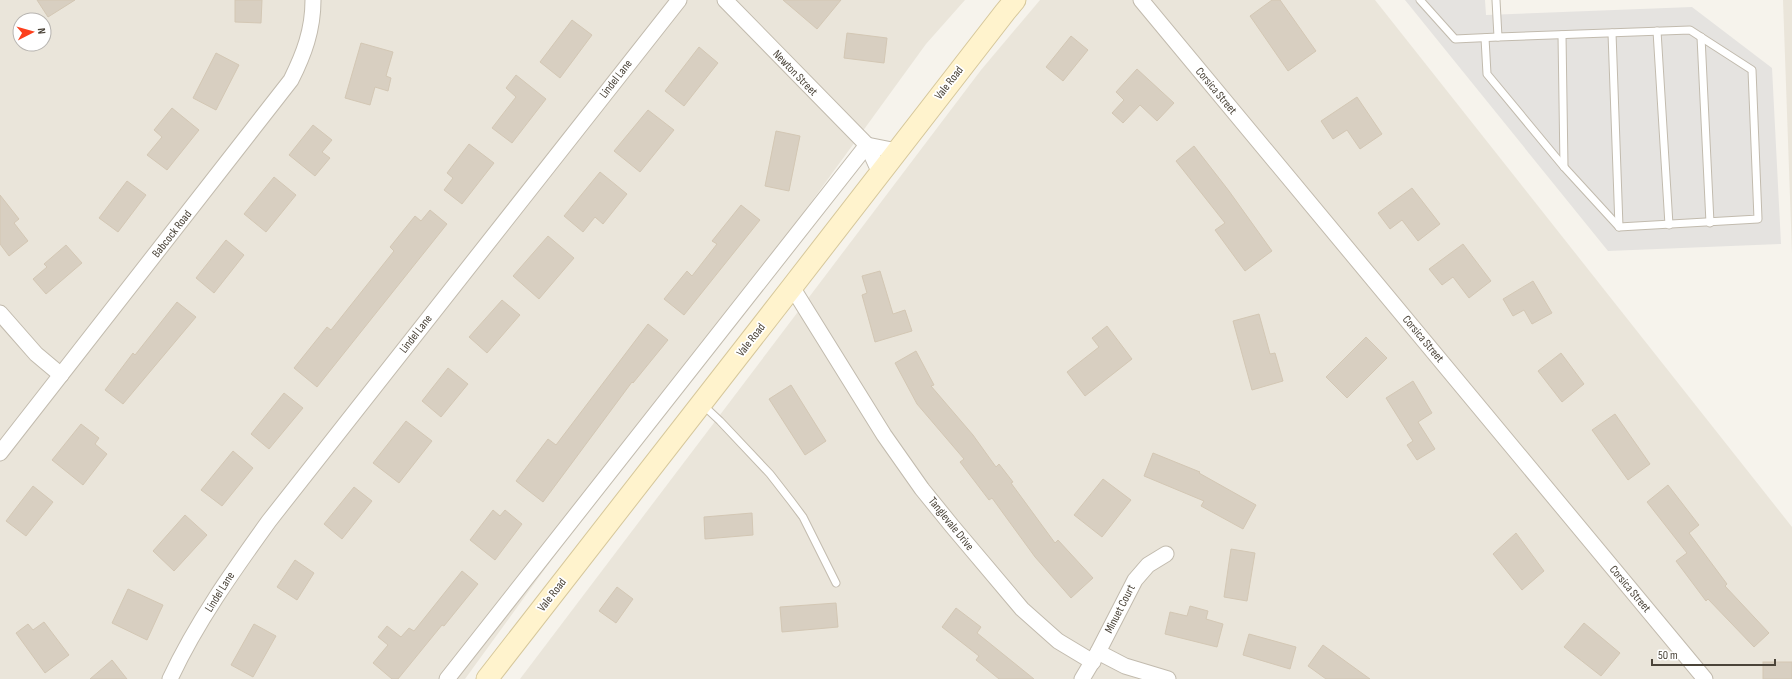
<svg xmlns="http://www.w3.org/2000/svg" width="1792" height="679" font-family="'Sofia Sans Condensed',sans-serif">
	<rect width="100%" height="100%" fill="#f6f3ec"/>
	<g fill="#eae5da" fill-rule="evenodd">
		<path d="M 0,0 L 965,0 L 926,44 L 465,679 L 0,679 ZM 20,20 L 44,20 L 44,44 L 20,44 Z"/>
		<path d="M 1040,0 L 1375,0 L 1792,527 L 1792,679 L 520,679 L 981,70 Z"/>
		<path d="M 1783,0 L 1792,0 L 1792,254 Z"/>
	</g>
	<path fill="#e5e3e0" d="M 1405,0 L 1485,0 L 1486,15 L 1692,7 L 1772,68 L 1781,244 L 1608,251 Z"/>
	<g fill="#d8cfc1" stroke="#d3c7b4">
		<path d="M 37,0 L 75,0 L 48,17 Z"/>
		<path d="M 235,0 L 262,0 L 261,23 L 235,22 Z"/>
		<path d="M 783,0 L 841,0 L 817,29 Z"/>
		<path d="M 1272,0 L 1280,0 L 1316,51 L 1288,71 L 1250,16 Z"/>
		<path d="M 572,20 L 592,35 L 560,78 L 540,62 Z"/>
		<path d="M 847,33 L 887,38 L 884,63 L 844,58 Z"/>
		<path d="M 1071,36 L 1088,50 L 1063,81 L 1046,67 Z"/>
		<path d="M 361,43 L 393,52 L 386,76 L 391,78 L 388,91 L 375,87 L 370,105 L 345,98 Z"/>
		<path d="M 699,47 L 718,63 L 684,106 L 665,91 Z"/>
		<path d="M 216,53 L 239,65 L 216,110 L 193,98 Z"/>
		<path d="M 1137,69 L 1174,103 L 1157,121 L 1140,105 L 1123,123 L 1112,113 L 1124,100 L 1116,92 Z"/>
		<path d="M 516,75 L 546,99 L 512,143 L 492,128 L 516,97 L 506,88 Z"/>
		<path d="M 1357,97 L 1382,134 L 1360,149 L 1347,130 L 1333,139 L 1321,121 Z"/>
		<path d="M 172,108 L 199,130 L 167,170 L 147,155 L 162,137 L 154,130 Z"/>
		<path d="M 648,110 L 674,130 L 640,172 L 614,151 Z"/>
		<path d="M 313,125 L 332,140 L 322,152 L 330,158 L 315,176 L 289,155 Z"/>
		<path d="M 776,131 L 800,136 L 789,191 L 765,186 Z"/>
		<path d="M 469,144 L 494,163 L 462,204 L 444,190 L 453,178 L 447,173 Z"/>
		<path d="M 1194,146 L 1229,191 L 1272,251 L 1245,271 L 1215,230 L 1225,223 L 1176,161 Z"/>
		<path d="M 600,172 L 627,194 L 603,224 L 595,217 L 583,232 L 564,216 Z"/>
		<path d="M 274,177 L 296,195 L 266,232 L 244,214 Z"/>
		<path d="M 127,181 L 146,195 L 118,232 L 99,218 Z"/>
		<path d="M 1412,188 L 1440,224 L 1418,241 L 1402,220 L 1390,229 L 1378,213 Z"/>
		<path d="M 0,195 L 19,219 L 14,223 L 28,241 L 9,256 L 0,244 Z"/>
		<path d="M 741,205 L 760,220 L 684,315 L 664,299 L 687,271 L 692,276 L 717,244 L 712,241 Z"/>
		<path d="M 430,210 L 447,224 L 317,387 L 294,368 L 327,327 L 331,330 L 394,251 L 390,247 L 415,216 L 421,221 Z"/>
		<path d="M 548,236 L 574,258 L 539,299 L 513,276 Z"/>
		<path d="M 226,240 L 244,255 L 214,293 L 196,278 Z"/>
		<path d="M 1463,244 L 1491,281 L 1469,298 L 1453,277 L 1442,285 L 1429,269 Z"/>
		<path d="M 66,245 L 82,263 L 46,294 L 33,279 L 47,267 L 44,264 Z"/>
		<path d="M 880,271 L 893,314 L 905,310 L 912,331 L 875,342 L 862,295 L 867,293 L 862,276 Z"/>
		<path d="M 1533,281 L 1552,313 L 1532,324 L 1524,310 L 1513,316 L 1503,299 Z"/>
		<path d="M 502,300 L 520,315 L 487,353 L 469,337 Z"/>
		<path d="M 177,302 L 196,317 L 123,404 L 105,390 L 133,353 L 135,355 Z"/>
		<path d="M 1259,314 L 1270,354 L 1275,353 L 1283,381 L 1252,390 L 1233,321 Z"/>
		<path d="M 648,324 L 668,340 L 633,383 L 632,382 L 543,502 L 516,481 L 548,439 L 556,445 Z"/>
		<path d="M 1107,326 L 1132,359 L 1085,396 L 1067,372 L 1099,347 L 1092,338 Z"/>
		<path d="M 1366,337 L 1387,358 L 1347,398 L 1326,377 Z"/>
		<path d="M 916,351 L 934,385 L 931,386 L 973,435 L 996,467 L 999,464 L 1013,482 L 1011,483 L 1055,543 L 1058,540 L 1093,578 L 1071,598 L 1035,557 L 992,498 L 989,500 L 960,462 L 964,459 L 917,404 L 895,363 Z"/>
		<path d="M 1561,353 L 1584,384 L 1562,402 L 1538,371 Z"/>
		<path d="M 448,368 L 468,384 L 441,417 L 422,401 Z"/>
		<path d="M 1413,381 L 1432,413 L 1418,422 L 1435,449 L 1417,460 L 1407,445 L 1413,441 L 1386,398 Z"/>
		<path d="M 791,385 L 826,441 L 805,455 L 769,399 Z"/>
		<path d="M 284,393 L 303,408 L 269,449 L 251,434 Z"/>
		<path d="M 1615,414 L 1650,464 L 1628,480 L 1592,430 Z"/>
		<path d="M 406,421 L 432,441 L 399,483 L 373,463 Z"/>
		<path d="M 81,424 L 99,438 L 95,444 L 107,454 L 83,485 L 52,460 Z"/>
		<path d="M 233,451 L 253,468 L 222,506 L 201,490 Z"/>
		<path d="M 1153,453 L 1200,472 L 1199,473 L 1256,505 L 1243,529 L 1201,506 L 1204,501 L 1144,476 Z"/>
		<path d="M 1103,479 L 1131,500 L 1102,537 L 1074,515 Z"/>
		<path d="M 1668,485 L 1699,525 L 1689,533 L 1727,584 L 1725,586 L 1769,633 L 1754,647 L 1708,599 L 1706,601 L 1676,561 L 1687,553 L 1647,502 Z"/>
		<path d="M 33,486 L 53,502 L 26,536 L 6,521 Z"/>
		<path d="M 354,487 L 372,501 L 342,539 L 324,524 Z"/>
		<path d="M 493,510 L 500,516 L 505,510 L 522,524 L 495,560 L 470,540 Z"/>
		<path d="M 752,513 L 753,535 L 705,539 L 704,517 Z"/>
		<path d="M 185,515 L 207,535 L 174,571 L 153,551 Z"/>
		<path d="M 1516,533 L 1544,571 L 1522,590 L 1493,554 Z"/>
		<path d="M 1231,549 L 1255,553 L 1247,601 L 1224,597 Z"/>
		<path d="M 295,560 L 314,573 L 297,600 L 277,587 Z"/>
		<path d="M 462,571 L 478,584 L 444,626 L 442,625 L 398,679 L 392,679 L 373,663 L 388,645 L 378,637 L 387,626 L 401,637 L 409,628 L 414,631 Z"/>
		<path d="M 617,587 L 633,599 L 616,623 L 599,611 Z"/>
		<path d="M 128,589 L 163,605 L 147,640 L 112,623 Z"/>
		<path d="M 836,603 L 838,627 L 782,632 L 780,607 Z"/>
		<path d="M 1190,606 L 1208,611 L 1206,619 L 1223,624 L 1217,647 L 1165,634 L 1170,612 L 1187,616 Z"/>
		<path d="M 956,608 L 981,627 L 977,633 L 1034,679 L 999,679 L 976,660 L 979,656 L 942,627 Z"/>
		<path d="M 44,622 L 69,655 L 45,673 L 16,633 L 28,624 L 33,630 Z"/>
		<path d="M 1584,623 L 1620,653 L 1601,676 L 1564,647 Z"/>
		<path d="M 254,624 L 276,636 L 253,677 L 231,665 Z"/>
		<path d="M 1249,634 L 1296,647 L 1290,669 L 1243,655 Z"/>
		<path d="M 1323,645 L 1370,679 L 1326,679 L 1308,666 Z"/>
		<path d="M 112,660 L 127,679 L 90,679 Z"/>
		<rect x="1763" y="662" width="29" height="17"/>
	</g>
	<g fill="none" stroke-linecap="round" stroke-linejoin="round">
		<defs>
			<g id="service">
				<path d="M 1420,0 L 1455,39 L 1498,37"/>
				<path d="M 1657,31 L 1669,225"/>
				<path d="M 1612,33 L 1619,227"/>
				<path d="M 1562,35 L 1564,167"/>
				<path d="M 1701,37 L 1710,223"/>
				<path d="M 1485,38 L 1487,74 L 1564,167 L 1619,227 L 1758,219 L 1752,70 L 1690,30 L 1498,37 L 1496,0"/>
				<path d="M 703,405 L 720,421 L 770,474 L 791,501 L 803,517 L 836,583"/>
			</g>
			<g id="minor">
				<path d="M 1141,0 L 1705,679"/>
				<path d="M 880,173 L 867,145 L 897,151"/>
				<path d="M 792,287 L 884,435 L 922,489 L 952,526 L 1022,609 L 1058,641 L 1093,662"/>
				<path d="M 0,313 L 36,354 L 61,375"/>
				<path d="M 0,453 L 291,80 C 304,54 313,30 313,0"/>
				<path d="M 1098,652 L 1125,666 L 1168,679"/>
				<path d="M 170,679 C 196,623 233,571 269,521 L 679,0"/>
				<path d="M 447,679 L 867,145 L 725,0"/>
				<path d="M 1082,679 L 1098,652 L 1135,580 L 1148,565 L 1166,554"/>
			</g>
			<path id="secondary" d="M 487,679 L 792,287 L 1005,12 L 1015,0"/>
		</defs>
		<use href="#service" stroke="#c2bbae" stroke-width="9"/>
		<use href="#minor" stroke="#c2bbae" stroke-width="17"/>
		<use href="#secondary" stroke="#d6c79b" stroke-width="23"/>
		<use href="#service" stroke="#fff" stroke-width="7"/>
		<use href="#minor" stroke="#fff" stroke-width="15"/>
		<use href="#secondary" stroke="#fff3cd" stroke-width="21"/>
	</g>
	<g text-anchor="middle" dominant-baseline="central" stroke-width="3.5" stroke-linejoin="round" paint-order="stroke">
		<g font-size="12" fill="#4b4439" stroke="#fff">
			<text transform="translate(795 73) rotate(46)">Newton Street</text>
			<text transform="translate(616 79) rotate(-52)">Lindel Lane</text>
			<text transform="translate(949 83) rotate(-52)">Vale Road</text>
			<text transform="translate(1216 91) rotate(50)">Corsica Street</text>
			<text transform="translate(172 234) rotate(-52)">Babcock Road</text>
			<text transform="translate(416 334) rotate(-52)">Lindel Lane</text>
			<text transform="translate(1423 339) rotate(50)">Corsica Street</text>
			<text transform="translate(751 340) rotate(-52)">Vale Road</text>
			<text transform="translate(951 524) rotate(51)">Tanglevale Drive</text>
			<text transform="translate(1630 589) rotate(50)">Corsica Street</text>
			<text transform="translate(220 592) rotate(-58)">Lindel Lane</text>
			<text transform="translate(552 595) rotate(-52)">Vale Road</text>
			<text transform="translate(1120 609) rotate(-63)">Minuet Court</text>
		</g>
	</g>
	<g transform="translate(32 32) rotate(84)"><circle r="19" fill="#ffffff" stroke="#b7b4b0"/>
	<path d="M0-3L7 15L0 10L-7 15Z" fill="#fc3f1d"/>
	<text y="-6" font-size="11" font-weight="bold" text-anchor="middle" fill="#4b4439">N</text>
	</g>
	<path d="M1652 659v6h123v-6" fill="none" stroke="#4b4439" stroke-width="2"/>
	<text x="1658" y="659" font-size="12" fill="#4b4439" stroke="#ffffff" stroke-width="3" paint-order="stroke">50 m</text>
</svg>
